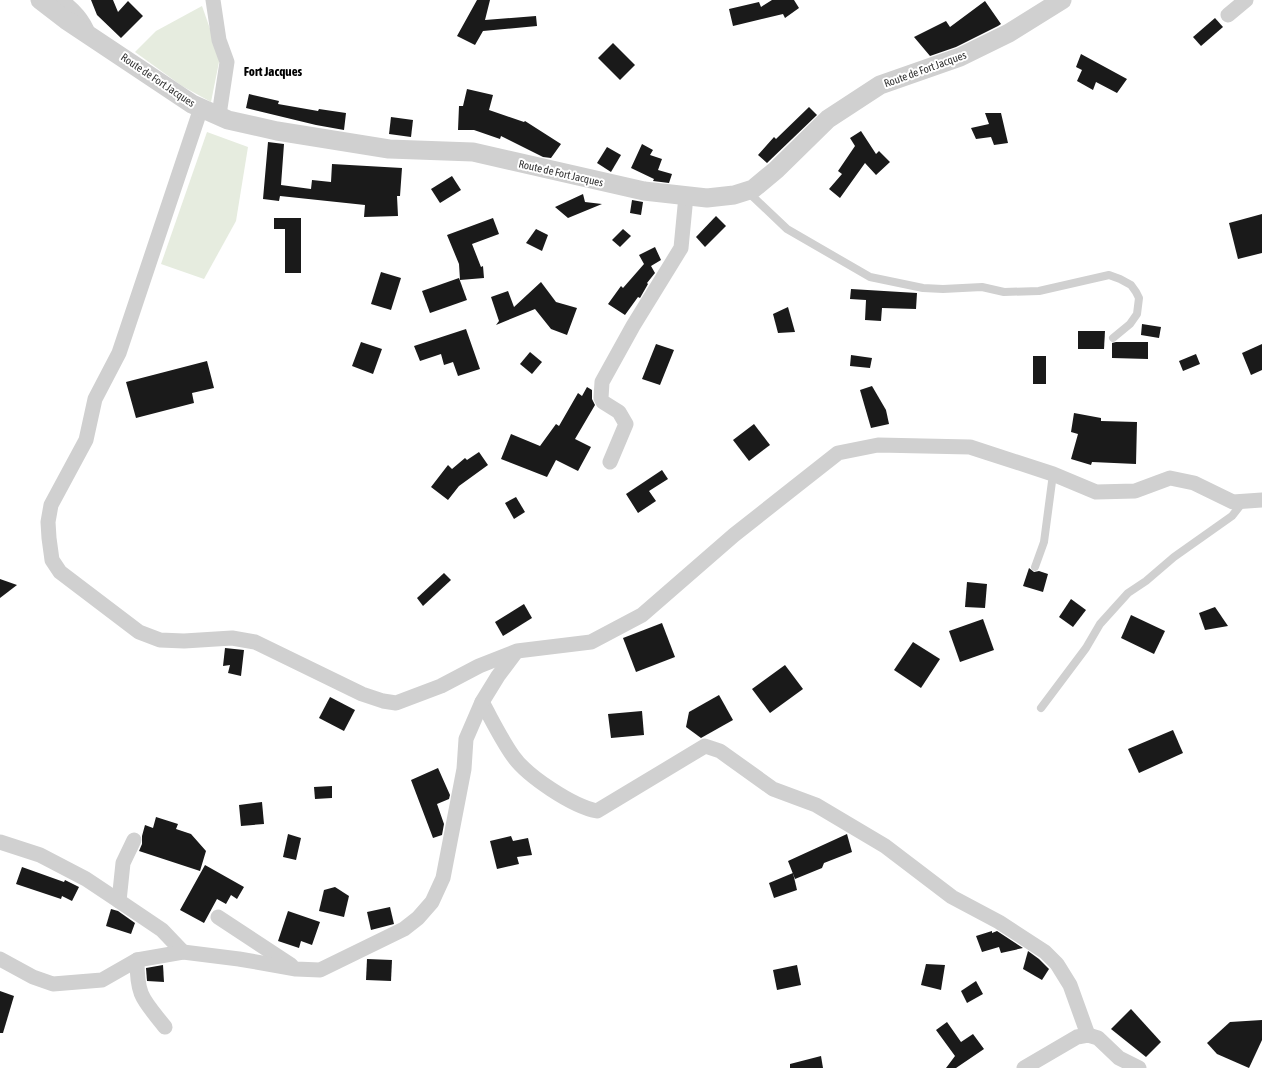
<svg xmlns="http://www.w3.org/2000/svg" width="1262" height="1068" font-family="'Asap Condensed',sans-serif">
	<rect width="100%" height="100%" fill="#fff"/>
	<g fill="#e6ecdf">
		<path d="M 202,6 L 220,57 L 211,102 L 182,86 L 135,52 L 156,31 Z"/>
		<path d="M 207,132 L 248,147 L 236,221 L 204,279 L 161,264 Z"/>
	</g>
	<g fill="#1a1a1a">
		<path d="M 91,0 L 113,0 L 118,12 L 128,1 L 143,16 L 121,38 L 97,15 Z"/>
		<path d="M 477,0 L 490,0 L 485,20 L 536,16 L 537,26 L 483,31 L 475,45 L 457,36 Z"/>
		<path d="M 772,0 L 794,0 L 799,8 L 785,18 L 783,14 L 733,26 L 729,9 L 759,2 L 761,7 Z"/>
		<path d="M 985,1 L 1001,24 L 998,26 L 956,47 L 930,56 L 914,37 L 946,21 L 950,27 Z"/>
		<path d="M 1215,18 L 1223,27 L 1201,46 L 1193,37 Z"/>
		<path d="M 613,43 L 635,65 L 620,80 L 598,58 Z"/>
		<path d="M 1081,54 L 1127,79 L 1117,93 L 1096,82 L 1093,90 L 1077,81 L 1082,70 L 1076,67 Z"/>
		<path d="M 467,89 L 493,95 L 489,110 L 524,122 L 525,121 L 561,144 L 551,158 L 543,157 L 501,136 L 500,139 L 474,130 L 458,130 L 459,106 L 463,106 Z"/>
		<path d="M 249,94 L 279,101 L 278,104 L 318,111 L 319,109 L 346,113 L 344,130 L 316,125 L 246,108 Z"/>
		<path d="M 809,107 L 817,115 L 767,163 L 758,155 L 774,137 L 776,139 Z"/>
		<path d="M 985,113 L 1001,113 L 1008,143 L 994,145 L 991,137 L 976,139 L 971,128 L 989,124 Z"/>
		<path d="M 391,117 L 413,120 L 411,137 L 389,134 Z"/>
		<path d="M 861,131 L 876,154 L 879,151 L 890,162 L 876,175 L 865,163 L 840,198 L 829,189 L 842,174 L 838,171 L 855,146 L 850,138 Z"/>
		<path d="M 268,142 L 284,144 L 281,185 L 311,189 L 312,180 L 331,182 L 332,164 L 402,168 L 400,196 L 397,196 L 398,216 L 364,217 L 365,205 L 280,196 L 279,201 L 263,199 Z"/>
		<path d="M 642,144 L 653,150 L 650,155 L 662,159 L 658,170 L 672,174 L 669,183 L 653,181 L 654,179 L 631,168 Z"/>
		<path d="M 607,147 L 621,155 L 611,172 L 597,163 Z"/>
		<path d="M 452,176 L 461,190 L 440,203 L 431,189 Z"/>
		<path d="M 583,194 L 585,202 L 602,204 L 568,218 L 555,207 Z"/>
		<path d="M 632,200 L 643,202 L 641,215 L 630,213 Z"/>
		<path d="M 1262,214 L 1262,253 L 1238,259 L 1229,223 Z"/>
		<path d="M 716,216 L 726,226 L 705,247 L 696,237 Z"/>
		<path d="M 274,218 L 301,218 L 301,273 L 285,273 L 285,229 L 274,229 Z"/>
		<path d="M 493,218 L 499,234 L 472,244 L 481,267 L 483,266 L 484,278 L 460,280 L 459,264 L 447,235 Z"/>
		<path d="M 536,229 L 548,235 L 542,251 L 526,243 Z"/>
		<path d="M 623,229 L 631,236 L 620,247 L 612,240 Z"/>
		<path d="M 655,247 L 661,260 L 651,266 L 655,273 L 647,283 L 648,284 L 640,298 L 638,297 L 625,315 L 608,304 L 621,286 L 623,288 L 644,264 L 639,255 Z"/>
		<path d="M 381,272 L 401,278 L 391,310 L 371,304 Z"/>
		<path d="M 459,278 L 467,300 L 430,313 L 422,291 Z"/>
		<path d="M 541,282 L 556,302 L 577,308 L 567,335 L 551,329 L 535,309 L 496,325 L 499,321 L 491,297 L 508,291 L 514,307 Z"/>
		<path d="M 851,289 L 917,293 L 916,309 L 882,308 L 881,321 L 865,320 L 866,300 L 850,299 Z"/>
		<path d="M 788,307 L 795,332 L 778,333 L 773,314 Z"/>
		<path d="M 1142,324 L 1161,327 L 1159,338 L 1141,335 Z"/>
		<path d="M 466,329 L 480,369 L 458,376 L 453,362 L 444,365 L 441,354 L 420,361 L 414,346 Z"/>
		<path d="M 1078,331 L 1105,331 L 1104,349 L 1078,349 Z"/>
		<path d="M 361,342 L 382,349 L 373,374 L 352,366 Z"/>
		<path d="M 1116,342 L 1148,342 L 1148,359 L 1112,358 L 1112,343 Z"/>
		<path d="M 656,344 L 674,350 L 660,385 L 642,379 Z"/>
		<path d="M 1262,344 L 1262,370 L 1251,375 L 1242,353 Z"/>
		<path d="M 530,352 L 542,362 L 532,374 L 520,364 Z"/>
		<path d="M 1196,354 L 1200,364 L 1183,371 L 1179,361 Z"/>
		<path d="M 851,355 L 872,358 L 870,368 L 850,366 Z"/>
		<rect x="1033" y="356" width="13" height="28"/>
		<path d="M 207,361 L 214,388 L 192,393 L 194,403 L 136,418 L 126,382 Z"/>
		<path d="M 872,386 L 886,410 L 889,424 L 871,428 L 860,390 Z"/>
		<path d="M 587,387 L 592,390 L 592,399 L 595,405 L 575,439 L 591,447 L 578,471 L 556,460 L 547,477 L 501,459 L 511,434 L 540,446 L 556,424 L 559,426 L 578,393 L 582,396 Z"/>
		<path d="M 1074,413 L 1101,418 L 1101,421 L 1137,422 L 1136,464 L 1092,462 L 1091,465 L 1071,459 L 1078,434 L 1071,432 Z"/>
		<path d="M 754,424 L 770,445 L 749,461 L 733,440 Z"/>
		<path d="M 479,452 L 488,465 L 459,486 L 448,500 L 431,487 L 448,465 L 452,469 L 465,458 L 467,460 Z"/>
		<path d="M 662,470 L 668,479 L 649,491 L 656,501 L 638,513 L 626,494 Z"/>
		<path d="M 516,497 L 525,512 L 514,519 L 505,503 Z"/>
		<path d="M 1029,568 L 1034,572 L 1039,571 L 1048,574 L 1043,592 L 1023,586 Z"/>
		<path d="M 444,573 L 451,580 L 423,606 L 417,598 Z"/>
		<path d="M 0,579 L 17,585 L 0,598 Z"/>
		<path d="M 967,582 L 987,584 L 985,608 L 965,607 Z"/>
		<path d="M 1071,599 L 1086,610 L 1073,627 L 1059,617 Z"/>
		<path d="M 524,604 L 532,618 L 503,636 L 495,622 Z"/>
		<path d="M 1215,607 L 1228,626 L 1205,630 L 1199,613 Z"/>
		<path d="M 1131,615 L 1165,631 L 1154,654 L 1121,638 Z"/>
		<path d="M 983,619 L 994,650 L 960,662 L 949,631 Z"/>
		<path d="M 662,623 L 675,657 L 636,672 L 623,638 Z"/>
		<path d="M 913,642 L 940,659 L 921,688 L 894,670 Z"/>
		<path d="M 225,648 L 244,650 L 241,676 L 228,673 L 230,665 L 223,666 Z"/>
		<path d="M 785,665 L 803,689 L 770,713 L 752,689 Z"/>
		<path d="M 719,695 L 733,720 L 701,738 L 686,727 L 689,712 Z"/>
		<path d="M 330,697 L 355,710 L 344,731 L 319,718 Z"/>
		<path d="M 642,711 L 644,735 L 611,738 L 608,714 Z"/>
		<path d="M 1173,730 L 1183,753 L 1139,773 L 1128,749 Z"/>
		<path d="M 438,768 L 450,795 L 449,799 L 437,804 L 444,824 L 442,835 L 433,838 L 411,780 Z"/>
		<path d="M 332,786 L 332,798 L 315,799 L 314,787 Z"/>
		<path d="M 262,802 L 264,824 L 241,826 L 239,805 Z"/>
		<path d="M 156,817 L 178,824 L 176,829 L 191,834 L 206,851 L 200,871 L 139,851 L 142,844 L 142,836 L 145,825 L 153,828 Z"/>
		<path d="M 288,834 L 301,838 L 296,860 L 283,857 Z"/>
		<path d="M 847,834 L 852,852 L 824,863 L 822,868 L 795,879 L 788,861 Z"/>
		<path d="M 511,836 L 513,841 L 528,838 L 532,855 L 517,857 L 519,864 L 497,869 L 490,841 Z"/>
		<path d="M 205,865 L 244,887 L 237,899 L 231,895 L 226,904 L 217,899 L 204,923 L 180,910 Z"/>
		<path d="M 22,867 L 64,882 L 65,880 L 79,887 L 72,901 L 62,896 L 61,899 L 16,884 Z"/>
		<path d="M 793,873 L 797,890 L 774,898 L 769,883 Z"/>
		<path d="M 335,887 L 349,896 L 344,917 L 319,911 L 324,890 Z"/>
		<path d="M 390,907 L 394,924 L 371,930 L 367,912 Z"/>
		<path d="M 111,909 L 118,911 L 135,923 L 131,934 L 106,926 Z"/>
		<path d="M 288,911 L 320,922 L 312,945 L 301,941 L 299,948 L 278,941 Z"/>
		<path d="M 992,931 L 992,933 L 997,931 L 1023,948 L 1001,953 L 999,947 L 982,952 L 976,936 Z"/>
		<path d="M 1028,951 L 1039,959 L 1049,969 L 1042,980 L 1023,969 Z"/>
		<path d="M 367,959 L 392,960 L 391,981 L 366,980 Z"/>
		<path d="M 926,964 L 945,965 L 941,990 L 921,985 Z"/>
		<path d="M 163,965 L 164,982 L 147,981 L 146,968 Z"/>
		<path d="M 797,965 L 801,985 L 777,990 L 773,970 Z"/>
		<path d="M 976,981 L 983,994 L 967,1003 L 961,991 Z"/>
		<path d="M 0,991 L 14,996 L 3,1033 L 0,1033 Z"/>
		<path d="M 1131,1009 L 1161,1042 L 1146,1057 L 1111,1029 Z"/>
		<path d="M 1262,1020 L 1262,1040 L 1249,1068 L 1217,1054 L 1207,1043 L 1230,1022 Z"/>
		<path d="M 947,1022 L 961,1042 L 973,1034 L 984,1049 L 956,1068 L 946,1068 L 955,1056 L 936,1030 Z"/>
		<path d="M 821,1056 L 823,1068 L 790,1068 L 790,1064 Z"/>
	</g>
	<g fill="none" stroke-linecap="round" stroke-linejoin="round">
		<g stroke="#d0d0d0" stroke-width="8">
			<path d="M 748,192 L 787,229 L 870,277 L 923,288 L 943,289 L 982,287 L 1004,292 L 1039,291 L 1109,275 L 1120,279 L 1131,285 L 1136,292 L 1139,298 L 1137,314 L 1130,324 L 1113,338"/>
			<path d="M 1035,567 L 1044,542 L 1053,474"/>
			<path d="M 1041,708 L 1086,648 L 1100,624 L 1128,593 L 1146,581 L 1174,557 L 1232,516 L 1243,502"/>
		</g>
		<g stroke="#d0d0d0" stroke-width="15">
			<path d="M 61,0 C 74,10 83,19 89,35"/>
			<path d="M 213,0 L 219,40 L 227,62 L 219,115"/>
			<path d="M 1228,15 L 1246,0"/>
			<path d="M 201,108 L 119,353 L 95,399 L 86,440 L 51,505 L 48,522 L 49,538 L 52,560 L 60,572 L 139,632 L 160,640 L 184,641 L 232,638 L 255,642 L 362,694 L 383,701 L 396,703 L 441,686 L 479,666 L 517,651 L 591,642 L 642,615 L 734,535 L 838,453 L 878,445 L 970,447 L 1053,474 L 1096,492 L 1135,491 L 1170,478 L 1194,483 L 1233,502 L 1262,500"/>
			<path d="M 610,462 L 626,424 L 619,412 L 603,402 L 601,398 L 602,382 L 633,326 L 681,248 L 686,196"/>
			<path d="M 482,702 C 492,720 501,739 513,756 C 527,776 572,806 597,811 L 705,746 L 720,751 L 773,789 L 816,805 L 885,846 L 952,897 L 999,922 L 1045,952 L 1057,964 L 1070,985 L 1088,1035"/>
			<path d="M 134,840 L 123,863 L 119,901 L 162,930 L 183,952"/>
			<path d="M 0,842 L 40,855 L 86,879 L 119,901"/>
			<path d="M 218,917 L 291,965"/>
			<path d="M 0,959 L 33,977 L 53,984 L 102,980 L 137,960 L 183,952 L 239,959 L 296,969 L 320,970 L 404,929 L 418,918 L 432,902 L 443,878 L 464,769 L 466,739 L 482,702 L 498,676 L 516,652"/>
			<path d="M 137,960 C 137,997 143,999 165,1027"/>
			<path d="M 1024,1068 L 1077,1037 L 1088,1035 L 1098,1038 L 1119,1058 L 1139,1068"/>
		</g>
		<path stroke="#d0d0d0" stroke-width="19" d="M 40,0 L 66,20 L 192,104 L 228,120 L 277,131 L 389,149 L 473,152 L 644,191 L 707,198 L 734,195 L 753,189 L 776,170 L 828,119 L 880,85 L 960,57 L 1009,33 L 1062,0"/>
	</g>
	<g text-anchor="middle" dominant-baseline="central" stroke-width="4" stroke-linejoin="round" paint-order="stroke">
		<g font-size="11" fill="#333" stroke="#fff">
			<text transform="translate(925 69) rotate(-20)">Route de Fort Jacques</text>
			<text transform="translate(158 80) rotate(34)">Route de Fort Jacques</text>
			<text transform="translate(561 173) rotate(13)">Route de Fort Jacques</text>
		</g>
		<g font-size="13" font-weight="bold" fill="#000" stroke="#fff">
			<text x="273" y="71">Fort Jacques</text>
		</g>
	</g>
</svg>
